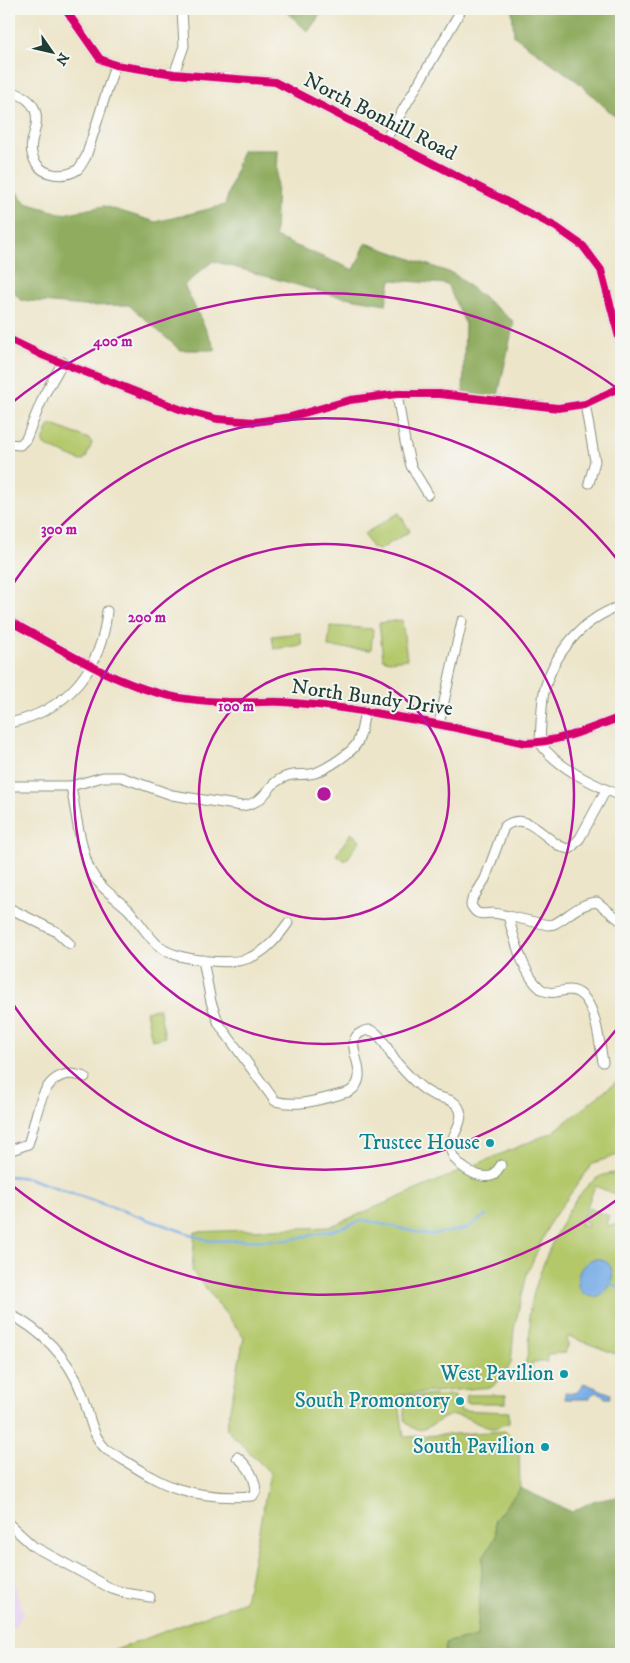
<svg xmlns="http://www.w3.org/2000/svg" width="630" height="1663" font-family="'IM FELL DW Pica',serif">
	<rect width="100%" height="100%" fill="#f6f6f2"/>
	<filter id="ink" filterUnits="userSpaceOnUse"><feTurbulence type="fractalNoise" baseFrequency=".02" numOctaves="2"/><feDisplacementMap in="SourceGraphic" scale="10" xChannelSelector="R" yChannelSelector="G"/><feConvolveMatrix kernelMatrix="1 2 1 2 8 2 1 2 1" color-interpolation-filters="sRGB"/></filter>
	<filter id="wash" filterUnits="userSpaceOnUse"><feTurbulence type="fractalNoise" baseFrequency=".0096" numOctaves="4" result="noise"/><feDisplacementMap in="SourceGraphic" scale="20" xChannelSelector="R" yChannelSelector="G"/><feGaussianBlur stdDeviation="1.12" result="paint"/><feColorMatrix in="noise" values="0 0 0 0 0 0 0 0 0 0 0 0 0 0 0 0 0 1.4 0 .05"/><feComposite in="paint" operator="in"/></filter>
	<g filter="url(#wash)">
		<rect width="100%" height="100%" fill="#ede5c9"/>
		<path fill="#e7d2ef" d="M 9,1546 L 13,1548 L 17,1596 L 24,1612 L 14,1628 L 9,1626 Z"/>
		<g fill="#b4c86b" stroke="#6a8250">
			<path d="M 53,425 L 89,439 L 92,443 L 86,458 L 81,461 L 44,445 L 43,442 L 49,426 Z"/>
			<path d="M 399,513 L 410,531 L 379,550 L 372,548 L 364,534 Z"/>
			<path d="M 402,620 L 407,659 L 389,661 L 383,659 L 379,623 Z"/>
			<path d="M 330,626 L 373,629 L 371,650 L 328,647 Z"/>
			<path d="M 300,633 L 302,645 L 274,649 L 272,636 Z"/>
			<path d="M 351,833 L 360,840 L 346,861 L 336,855 Z"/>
			<path d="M 159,1008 L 165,1037 L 152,1040 L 146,1011 Z"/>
			<path d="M 621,1078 L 621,1154 L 593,1163 L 550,1222 L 527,1274 L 514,1329 L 511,1363 L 504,1376 L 492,1387 L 398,1395 L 404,1437 L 505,1431 L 519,1446 L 520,1488 L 495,1520 L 496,1537 L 483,1557 L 477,1637 L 447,1642 L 444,1654 L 105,1654 L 245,1601 L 270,1473 L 226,1429 L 244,1337 L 192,1271 L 195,1232 L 329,1227 L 553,1132 Z"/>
			<path d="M 615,1173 L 621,1173 L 621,1190 L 617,1189 L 615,1194 L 595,1186 L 580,1225 L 587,1227 L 588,1224 L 583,1222 L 589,1208 L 609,1216 L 606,1224 L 611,1226 L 612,1224 L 621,1227 L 621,1356 L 571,1337 L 568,1337 L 566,1342 L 569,1343 L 565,1353 L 547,1354 L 547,1362 L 532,1362 L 532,1368 L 524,1367 C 529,1355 530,1339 530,1326 C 531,1322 529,1319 529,1315 C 534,1279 565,1202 593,1181 C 600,1175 606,1174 615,1173 Z"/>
			<path d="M 455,1395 L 455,1407 L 460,1407 L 460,1410 L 509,1412 L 509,1423 C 503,1424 497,1429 491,1428 C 478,1426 467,1415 454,1415 C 438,1416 424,1439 409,1425 C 400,1416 405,1406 409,1396 Z"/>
			<path d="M 466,1395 L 506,1395 L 506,1403 L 467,1403 Z"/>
		</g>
		<g fill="#8fac5f" stroke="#57744a">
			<path d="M 284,9 L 324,9 L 308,32 Z"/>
			<path d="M 512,9 L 563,9 L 565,11 L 567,9 L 621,9 L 621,122 L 578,82 L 514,36 Z"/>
			<path d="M 242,150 L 278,150 L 275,237 L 354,270 L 366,243 L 454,274 L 514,322 L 497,400 L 463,396 L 465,323 L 447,284 L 391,280 L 386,304 L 332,295 L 213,261 L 184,285 L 216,350 L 180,350 L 129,305 L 84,306 L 21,300 L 9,288 L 9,182 L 26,203 L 63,214 L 104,206 L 156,222 L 225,205 Z"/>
			<path d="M 520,1488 L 572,1512 L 591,1502 L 621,1496 L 621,1654 L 444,1654 L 447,1642 L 477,1637 L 483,1557 L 496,1537 L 495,1520 Z"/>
		</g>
		<g fill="#7aaee7" stroke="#4c768e">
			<path d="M 593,1259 C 618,1256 619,1289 596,1297 C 571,1297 573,1267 593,1259 Z"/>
			<path d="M 584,1383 L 611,1394 L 610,1398 L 605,1398 L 602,1394 L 597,1392 L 592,1394 L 589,1399 L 565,1399 L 565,1393 C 575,1394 580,1393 584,1383 Z"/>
		</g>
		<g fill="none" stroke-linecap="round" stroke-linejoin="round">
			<g stroke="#7aaee7" stroke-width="2.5">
				<path d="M 9,1176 L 28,1178 L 210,1241 L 288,1240 L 331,1231 L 364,1220 L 429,1235 L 466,1229 L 486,1215"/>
				<path d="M 611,1284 L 621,1288"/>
			</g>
		</g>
	</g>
	<g filter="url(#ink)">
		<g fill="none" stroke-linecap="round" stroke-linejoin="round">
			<defs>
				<g id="street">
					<path d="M 65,9 L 100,59 L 115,65 L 174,74 L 275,82 L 556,227 L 583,246 L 601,270 L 621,345"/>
					<path d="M 174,74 L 184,46 L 182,9"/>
					<path d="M 9,90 C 19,94 31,99 35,110 C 42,129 23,143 36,163 C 44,176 64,178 77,170 C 81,167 83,161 86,157 L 115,65"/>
					<path d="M 386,139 L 460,12 L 458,9"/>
					<path d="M 9,339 L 42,355 L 182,410 L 217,419 L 255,422 L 290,417 L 350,400 L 397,394 L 440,394 L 558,408 L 585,404 L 621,387"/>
					<path d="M 397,394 L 405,442 L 411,466 L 428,494"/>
					<path d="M 585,404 L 595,461 L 589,483"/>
					<path d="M 9,444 L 20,445 L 26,439 L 44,395 L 63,362"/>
					<path d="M 621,606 C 583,618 553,654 544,692 C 541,709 541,726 540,743 C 557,768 593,784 621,796"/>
					<path d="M 9,621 C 59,647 107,680 162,694 C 187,701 215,702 241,702 C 255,703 269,701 283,702 C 365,708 445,725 525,743 C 558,743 591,728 621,717"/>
					<path d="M 9,723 C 67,711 102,669 107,611"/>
					<path d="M 439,724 L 462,621"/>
					<path d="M 9,786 L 71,786 L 103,777 L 121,777 L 172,795 L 242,806 C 269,802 265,784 285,777 C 294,773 305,776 315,773 C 326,769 354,752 358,741 C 362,732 363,720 365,711"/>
					<path d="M 71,786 C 75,808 81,853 91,872 C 100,888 115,897 128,909 C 139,921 148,937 160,947 C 176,960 230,966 249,958 C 266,952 278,937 288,923"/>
					<path d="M 9,908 L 57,932 L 70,944"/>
					<path d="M 508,916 L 548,925 L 554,924 C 568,917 579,903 597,902 L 621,921"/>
					<path d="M 203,960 L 211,1002 L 219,1024 L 275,1101 C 299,1108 325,1098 349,1092 C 376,1075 338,1043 362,1032 C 380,1022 388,1055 398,1064 C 408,1075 422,1091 436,1096 C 444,1099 454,1099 459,1108 C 466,1122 450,1135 451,1148 C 451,1164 480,1182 494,1175 L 501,1165"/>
					<path d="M 603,1062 C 599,1042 596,992 570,990 C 559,990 551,996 541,989 C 523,975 514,937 508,916 C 503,915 497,913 492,913 C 481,914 477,916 471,905 L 472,900 L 485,879 L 504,827 C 529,806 548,848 570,849 L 580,838 L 606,790"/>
					<path d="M 9,1151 L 28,1144 C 37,1121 38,1076 70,1074 C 75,1074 81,1076 85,1077"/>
					<path d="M 9,1314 C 40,1329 69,1358 81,1391 C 89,1410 90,1435 107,1450 C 130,1463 153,1481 179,1489 C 202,1496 229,1498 253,1496 L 256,1491 C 255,1477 247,1465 237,1457"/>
					<path d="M 9,1524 L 33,1546 L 112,1589 L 125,1593 L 150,1597"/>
				</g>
			</defs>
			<use href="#street" stroke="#86917e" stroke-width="11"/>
			<use href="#street" stroke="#fff" stroke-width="9"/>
			<defs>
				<g id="cycleway">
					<path d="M 65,9 L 100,59 L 115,65 L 174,74 L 275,82 L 556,227 L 583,246 L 601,270 L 621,345"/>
					<path d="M 9,339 L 42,355 L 182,410 L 217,419 L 255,422 L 290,417 L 350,400 L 397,394 L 440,394 L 558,408 L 585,404 L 621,387"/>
					<path d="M 9,621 C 59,647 107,680 162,694 C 187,701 215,702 241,702 C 255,703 269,701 283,702 C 365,708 445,725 525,743 C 558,743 591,728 621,717"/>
				</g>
			</defs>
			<use href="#cycleway" stroke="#f6f6f2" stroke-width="11"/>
			<use href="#cycleway" stroke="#d6006c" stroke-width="8"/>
		</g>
	</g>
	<g fill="none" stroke="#b5179e" stroke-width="2.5">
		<circle cx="324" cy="794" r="125"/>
		<circle cx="324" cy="794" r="250"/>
		<path d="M620 1025A375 375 0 0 1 9 998M9 590A375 375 0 0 1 620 563"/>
		<path d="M618 1199A500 500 0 0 1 9 1183M9 405A500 500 0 0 1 618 389"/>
	</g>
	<g fill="#0f9aa8" stroke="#f6f6f2" stroke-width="2">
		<circle cx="490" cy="1143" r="5"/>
		<circle cx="564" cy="1374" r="5"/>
		<circle cx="460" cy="1401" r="5"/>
		<circle cx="545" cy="1447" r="5"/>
	</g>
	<g text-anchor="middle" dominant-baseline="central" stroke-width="4" stroke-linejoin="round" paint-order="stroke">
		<g font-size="21" fill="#1f3d34" stroke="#f6f6f2">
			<text transform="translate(380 117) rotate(27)">North Bonhill Road</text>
			<text transform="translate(372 698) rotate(8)">North Bundy Drive</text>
		</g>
		<g font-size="21" fill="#0d838f" stroke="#f6f6f2" text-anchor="end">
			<text x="480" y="1143">Trustee House</text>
			<text x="554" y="1374">West Pavilion</text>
			<text x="450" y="1401">South Promontory</text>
			<text x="535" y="1447">South Pavilion</text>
		</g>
	</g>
	<circle cx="324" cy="794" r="8" fill="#b5179e" stroke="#f6f6f2" stroke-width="2.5"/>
	<g font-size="15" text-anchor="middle" font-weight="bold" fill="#b5179e" stroke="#f6f6f2" stroke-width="4" stroke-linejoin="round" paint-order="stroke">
		<text x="113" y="346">400 m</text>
		<text x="59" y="534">300 m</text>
		<text x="147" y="622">200 m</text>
		<text x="236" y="711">100 m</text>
	</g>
	<rect width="630" height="1663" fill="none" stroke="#f6f6f2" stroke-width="30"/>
	<g transform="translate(52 52) rotate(124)" stroke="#f6f6f2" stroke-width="4" paint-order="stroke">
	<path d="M0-4L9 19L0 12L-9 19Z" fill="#1f3d34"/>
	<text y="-8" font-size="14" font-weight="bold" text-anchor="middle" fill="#1f3d34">N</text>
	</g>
</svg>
